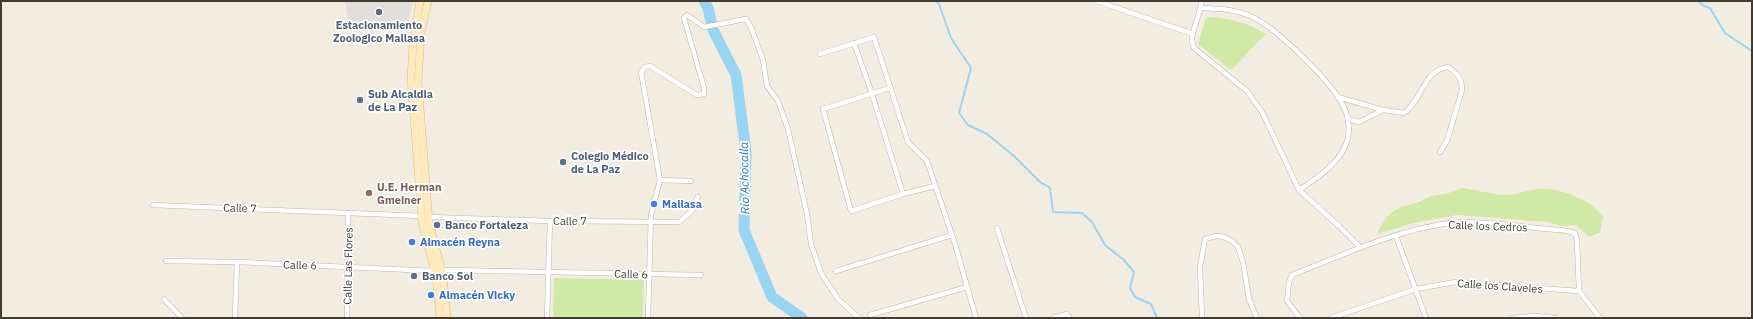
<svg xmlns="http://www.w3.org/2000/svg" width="1753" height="319" font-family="'IBM Plex Sans',sans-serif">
	<rect width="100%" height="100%" fill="#f2ece1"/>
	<g fill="#d0e9a7">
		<path d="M 1211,17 C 1232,19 1248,23 1266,34 L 1231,70 L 1198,44 L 1206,18 Z"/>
		<path d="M 1462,188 C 1476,190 1491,194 1505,195 C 1517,195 1527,190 1538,189 C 1558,187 1592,200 1603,217 L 1600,232 L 1589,237 L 1576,225 L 1561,226 L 1548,222 L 1457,215 L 1413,223 L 1377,234 L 1380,227 L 1390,213 L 1401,207 L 1417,203 L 1431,196 L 1446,194 Z"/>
		<path d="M 554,278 L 644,280 L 642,318 L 553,318 Z"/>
	</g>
	<path fill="#e1deda" d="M 345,1 L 413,1 L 408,24 L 349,23 Z"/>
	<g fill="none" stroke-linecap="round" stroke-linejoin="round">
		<g stroke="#99d5f3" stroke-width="2">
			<path d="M 936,1 L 939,4 L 951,38 L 971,68 L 959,113 L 968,125 L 987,134 L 1014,156 L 1040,182 L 1050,188 L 1053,212 L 1082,213 L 1092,222 L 1105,245 L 1124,260 L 1134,272 L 1130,288 L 1135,297 L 1151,304 L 1157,318"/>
			<path d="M 1698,1 L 1704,6 L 1710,8 L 1725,33 L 1752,51"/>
		</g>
		<path stroke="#99d5f3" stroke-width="11" d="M 704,1 L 708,8 L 713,30 L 736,75 L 746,152 L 744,230 L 772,297 L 802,318"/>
		<defs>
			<g id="minor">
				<path d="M 1097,1 L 1193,34"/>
				<path d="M 1201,1 C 1202,16 1187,34 1194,48 L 1247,91 L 1262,112 L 1299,190 L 1339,226 L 1361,248"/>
				<path d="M 1202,8 C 1218,9 1235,9 1250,16 C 1274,25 1331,82 1343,105 C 1348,115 1350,128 1348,138 C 1342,163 1318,177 1299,190"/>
				<path d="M 854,43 L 872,94 L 903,194"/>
				<path d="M 820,54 L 874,37 L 908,142 L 927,161 L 955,244 L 976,318"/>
				<path d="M 890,88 L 823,109 L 851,211 L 903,194 L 935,186"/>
				<path d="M 1338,97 L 1383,110"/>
				<path d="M 1348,119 L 1359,122 L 1383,110 L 1404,113 C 1422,101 1423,70 1448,67 C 1457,73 1462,78 1462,90 L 1447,141 L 1440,152"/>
				<path d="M 660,180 L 691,181"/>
				<path d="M 153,205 L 422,216"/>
				<path d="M 429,217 L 550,221 L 679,222 L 692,211 L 698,197"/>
				<path d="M 997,228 L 1026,318"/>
				<path d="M 1396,236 L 1426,318"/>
				<path d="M 166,261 L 237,262 L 434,271"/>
				<path d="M 441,270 L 701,275"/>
				<path d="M 836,271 L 952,235"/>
				<path d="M 164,299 L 182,318"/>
				<path d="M 870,315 L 967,287"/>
				<path d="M 235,318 L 237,262"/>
				<path d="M 347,318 L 348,213"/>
				<path d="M 547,318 L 550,221"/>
				<path d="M 648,318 L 651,215 L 660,180 L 641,72 L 645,67 L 650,66 L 697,95 L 704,94 L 704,88 L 684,18 L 687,15 L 704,27 L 746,19 L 751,27 L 763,60 L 767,86 L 778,101 L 788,129 L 807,214 L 811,244 L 821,273 L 838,299 L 859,318"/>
				<path d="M 1053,318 L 1067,314 L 1069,318"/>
				<path d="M 1202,318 L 1200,267 L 1205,239 L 1217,236 L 1224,237 L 1232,241 L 1238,247 L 1243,262 L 1249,299 L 1257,318"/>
				<path d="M 1300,318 L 1287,301 L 1289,282 L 1292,275 C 1343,255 1396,230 1450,223 C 1483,220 1528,228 1562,230 L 1575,233 L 1577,241 L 1579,291 L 1600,318"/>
				<path d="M 1331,318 L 1416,289 L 1456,282 L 1579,291"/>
				<path d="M 1512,318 L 1534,316 L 1555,318"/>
			</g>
			<g id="secondary">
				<path d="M 420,1 L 413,45 L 411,78 L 422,222 L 436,276 L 440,318"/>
				<path d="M 428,1 L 421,33 L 418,82 L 429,222 L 443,276 L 447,318"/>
			</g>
		</defs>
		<use href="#minor" stroke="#c0b5a7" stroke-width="5.5"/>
		<use href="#secondary" stroke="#d4bd8e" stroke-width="8"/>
		<use href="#minor" stroke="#fff" stroke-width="4.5"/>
		<use href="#secondary" stroke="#ffeabe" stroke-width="7"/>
	</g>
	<g fill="#5c6f8a" stroke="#fff" stroke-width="1.5">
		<circle cx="379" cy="12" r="4"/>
		<circle cx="360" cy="100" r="4"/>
		<circle cx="563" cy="162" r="4"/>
		<circle cx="437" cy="225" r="4"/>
		<circle cx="414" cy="276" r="4"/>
	</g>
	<circle fill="#8d6e63" stroke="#fff" stroke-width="1.5" cx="369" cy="193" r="4"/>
	<g fill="#3f7fe0" stroke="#fff" stroke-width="1.5">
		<circle cx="654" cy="204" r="4"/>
		<circle cx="412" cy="242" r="4"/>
		<circle cx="431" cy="295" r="4"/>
	</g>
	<g text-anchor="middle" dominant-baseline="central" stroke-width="3.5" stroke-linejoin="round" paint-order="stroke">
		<g font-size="11" font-weight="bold" fill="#4e5e75" stroke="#fff" text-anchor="start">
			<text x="379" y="25" text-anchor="middle">Estacionamiento<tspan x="379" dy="13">Zoologico Mallasa</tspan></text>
			<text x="368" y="94">Sub Alcaldia<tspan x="368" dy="13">de La Paz</tspan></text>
			<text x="571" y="156">Colegio Médico<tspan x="571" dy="13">de La Paz</tspan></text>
			<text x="445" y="225">Banco Fortaleza</text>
			<text x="422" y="276">Banco Sol</text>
		</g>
		<g font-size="11" font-weight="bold" fill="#785e54" stroke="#fff" text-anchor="start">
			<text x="377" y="187">U.E. Herman<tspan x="377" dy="13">Gmeiner</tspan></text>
		</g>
		<g font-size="11" font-weight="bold" fill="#366cbe" stroke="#fff" text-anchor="start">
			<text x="662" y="204">Mallasa</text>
			<text x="420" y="242">Almacén Reyna</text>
			<text x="439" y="295">Almacén Vicky</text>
		</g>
		<g font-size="11" fill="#433b32" stroke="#fff">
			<text transform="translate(240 208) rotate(2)">Calle 7</text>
			<text x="570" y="221">Calle 7</text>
			<text transform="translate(1488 226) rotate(2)">Calle los Cedros</text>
			<text transform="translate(300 265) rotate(2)">Calle 6</text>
			<text transform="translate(348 266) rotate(-89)">Calle Las Flores</text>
			<text transform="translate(631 274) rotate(2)">Calle 6</text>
			<text transform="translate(1500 286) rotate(4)">Calle los Claveles</text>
		</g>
		<g font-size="12" font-style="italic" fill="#267cab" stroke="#fff">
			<text transform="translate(744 178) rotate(-91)">Río Achocalla</text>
		</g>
	</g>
	<rect width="1753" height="319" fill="none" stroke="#433b32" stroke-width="4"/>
</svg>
